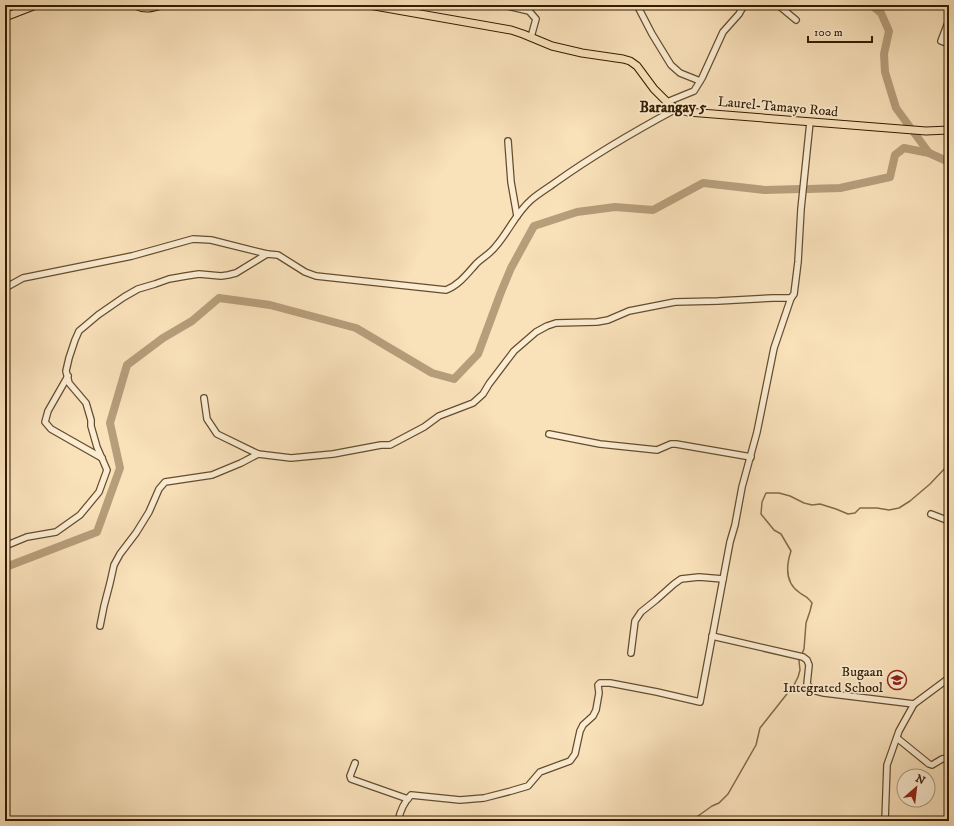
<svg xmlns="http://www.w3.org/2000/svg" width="954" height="826" font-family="'IM FELL DW Pica',serif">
	<rect width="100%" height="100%" fill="#f9e1ba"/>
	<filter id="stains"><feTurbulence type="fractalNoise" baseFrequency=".005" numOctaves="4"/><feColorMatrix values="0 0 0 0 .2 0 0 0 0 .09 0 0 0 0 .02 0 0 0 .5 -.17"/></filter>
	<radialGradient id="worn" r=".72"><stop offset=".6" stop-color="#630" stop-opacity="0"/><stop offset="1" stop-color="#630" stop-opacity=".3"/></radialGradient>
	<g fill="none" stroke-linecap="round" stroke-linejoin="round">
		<path stroke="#826a4a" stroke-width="1.5" d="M 691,821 L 712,806 L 719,803 L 728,794 L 756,745 L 760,728 L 794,685 L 798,677 L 800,670 L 799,661 L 804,649 L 806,623 L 810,611 L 812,603 C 806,595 807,598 800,593 C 785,583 786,566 791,551 L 781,534 L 774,530 L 761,514 L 762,502 L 766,493 L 779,493 L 790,496 L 804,503 L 812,505 L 820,504 L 836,509 L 848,514 L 855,513 L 860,508 L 877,508 L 889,510 L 899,508 L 910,501 L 930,484 L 948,465 L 949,462"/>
		<g stroke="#b69e7b" stroke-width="8">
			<path d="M 871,5 L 881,13 L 889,31 L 884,54 L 885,72 L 896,108 L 929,153 L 949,162"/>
			<path d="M 808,189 L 840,188 L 890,177 L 895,155 L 904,148 L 929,153"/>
			<path d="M 5,566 L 11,565 L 97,532 L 120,468 L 110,423 L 127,365 L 163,338 L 192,321 L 219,298 L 270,305 L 356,328 L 432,373 L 454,379 L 478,354 L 501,292 L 511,268 L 534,226 L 577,212 L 615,207 L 653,210 L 703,183 L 765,190 L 800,189"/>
		</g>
		<defs>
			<g id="minor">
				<path d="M 503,5 L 529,11 L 536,19 L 531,37"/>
				<path d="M 637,5 L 652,34 L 671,65 L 680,73 L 700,81"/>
				<path d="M 778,5 L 796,20"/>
				<path d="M 949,20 L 941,41 L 949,44"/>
				<path d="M 667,102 L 694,91 L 702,78 L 723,32 L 739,14 L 744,5"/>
				<path d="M 508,141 L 511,182 L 517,216"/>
				<path d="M 5,288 L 23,278 L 132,256 L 193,239 L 211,240 L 267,254"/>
				<path d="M 68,376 L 48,411 L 45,422 L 51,429 L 102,458"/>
				<path d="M 204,398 L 207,419 L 217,434 L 258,454 L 291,458 L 333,454 L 381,445 L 390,445 L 424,427 L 439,416 L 473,403 L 483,394 L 489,384 L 514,351 L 536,332 L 547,326 L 556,323 L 597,322 L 608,320 L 629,311 L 675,302 L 718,301 L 773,298 L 791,298"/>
				<path d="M 549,434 L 600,444 L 657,450 L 671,444 L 676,444 L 751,457"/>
				<path d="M 931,514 L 949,521"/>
				<path d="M 5,546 L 27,537 L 56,532 L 80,515 L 99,492 L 107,470 L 97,447 L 91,426 L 91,420 L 86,403 L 69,383 L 66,371 L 69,358 L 75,340 L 79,331 L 85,326 L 98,315 L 124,297 L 138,289 L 155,284 L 169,279 L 186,276 L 199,274 L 221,276 L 228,275 L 236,273 L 267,254 L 278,255 L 305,272 L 316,276 L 446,290 C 459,285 467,274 476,264 C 482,258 491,253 496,246 C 509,231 516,213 531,200 C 539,193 548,188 556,182 C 594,155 635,131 676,109"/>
				<path d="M 100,626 L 104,606 L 110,583 L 114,565 L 120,554 L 136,533 L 149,512 L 159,489 L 165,482 L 212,475 L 241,463 L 258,454"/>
				<path d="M 712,636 L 803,657 L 807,660 L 809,665 L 807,684 L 812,690 L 824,693 L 914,704"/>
				<path d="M 631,653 L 635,621 L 641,612 L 656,600 L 674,584 L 681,579 L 699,577 L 723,579"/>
				<path d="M 897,738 L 929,764 L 932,765 L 942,759 L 949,758"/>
				<path d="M 355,763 L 350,776 L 351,779 L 408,799"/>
				<path d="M 398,821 C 400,812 405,801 411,795 L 460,800 L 484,798 L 511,791 L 528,786 L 540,772 L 570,761 L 575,754 L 580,731 L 583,725 L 593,716 L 596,710 L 599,693 L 598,685 L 600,683 L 610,683 L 657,692 L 700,702 L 730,542 L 735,525 L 742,487 L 757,432 L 774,348 L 791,298 L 794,294 L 798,262 L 801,209 L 810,122"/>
				<path d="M 885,821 L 887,765 L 899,731 L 914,704 L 949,678"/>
			</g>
			<g id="major">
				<path d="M 135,5 C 145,10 152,8 162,5"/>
				<path d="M 369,5 L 511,30 L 523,34 L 552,46 L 582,53 L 623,59 L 630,61 L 637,66 L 654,89 L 667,102 L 676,109 L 688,112 L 926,131 L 949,130"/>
				<path d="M 5,17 L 36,5"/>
			</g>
		</defs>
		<use href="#minor" stroke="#644d2e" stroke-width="8"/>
		<use href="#major" stroke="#331c00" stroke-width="9"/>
		<use href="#minor" stroke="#fbecd2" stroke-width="5.5"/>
		<use href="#major" stroke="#f9e1ba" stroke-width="7"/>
	</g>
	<defs>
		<symbol id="school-ring" viewBox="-11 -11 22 22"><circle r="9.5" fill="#fbecd2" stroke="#8f2418" stroke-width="1.5"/><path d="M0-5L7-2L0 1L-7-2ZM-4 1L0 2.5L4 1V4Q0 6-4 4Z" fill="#8f2418"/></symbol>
	</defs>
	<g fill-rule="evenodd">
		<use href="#school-ring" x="886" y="669" width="22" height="22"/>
	</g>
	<g text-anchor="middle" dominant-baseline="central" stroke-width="3.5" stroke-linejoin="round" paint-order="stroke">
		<g font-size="14" fill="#331c00" stroke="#fbecd2">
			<text transform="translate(778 107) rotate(5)">Laurel-Tamayo Road</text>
		</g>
		<g font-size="14" fill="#331c00" stroke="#fbecd2" text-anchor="end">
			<text x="883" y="672">Bugaan<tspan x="883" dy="16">Integrated School</tspan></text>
		</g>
		<g font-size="15" font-weight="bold" fill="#331c00" stroke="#fbecd2">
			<text x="673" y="107">Barangay 5</text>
		</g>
	</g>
	<rect width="954" height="826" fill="none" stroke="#f9e1ba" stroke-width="20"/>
	<rect x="6" y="6" width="942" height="814" fill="none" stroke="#331c00" stroke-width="2"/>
	<rect x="10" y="10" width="934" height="806" fill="none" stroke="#331c00"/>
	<g transform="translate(916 788) rotate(28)"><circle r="19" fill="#fbecd2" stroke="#ab997e"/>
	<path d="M0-3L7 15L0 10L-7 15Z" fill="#8f2418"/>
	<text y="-6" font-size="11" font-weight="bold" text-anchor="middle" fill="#331c00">N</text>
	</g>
	<path d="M808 36v6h64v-6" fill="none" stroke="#331c00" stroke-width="2"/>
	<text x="814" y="36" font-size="12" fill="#331c00" stroke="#fbecd2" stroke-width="3" paint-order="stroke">100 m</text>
	<rect width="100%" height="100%" filter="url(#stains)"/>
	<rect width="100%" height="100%" fill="url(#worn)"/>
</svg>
